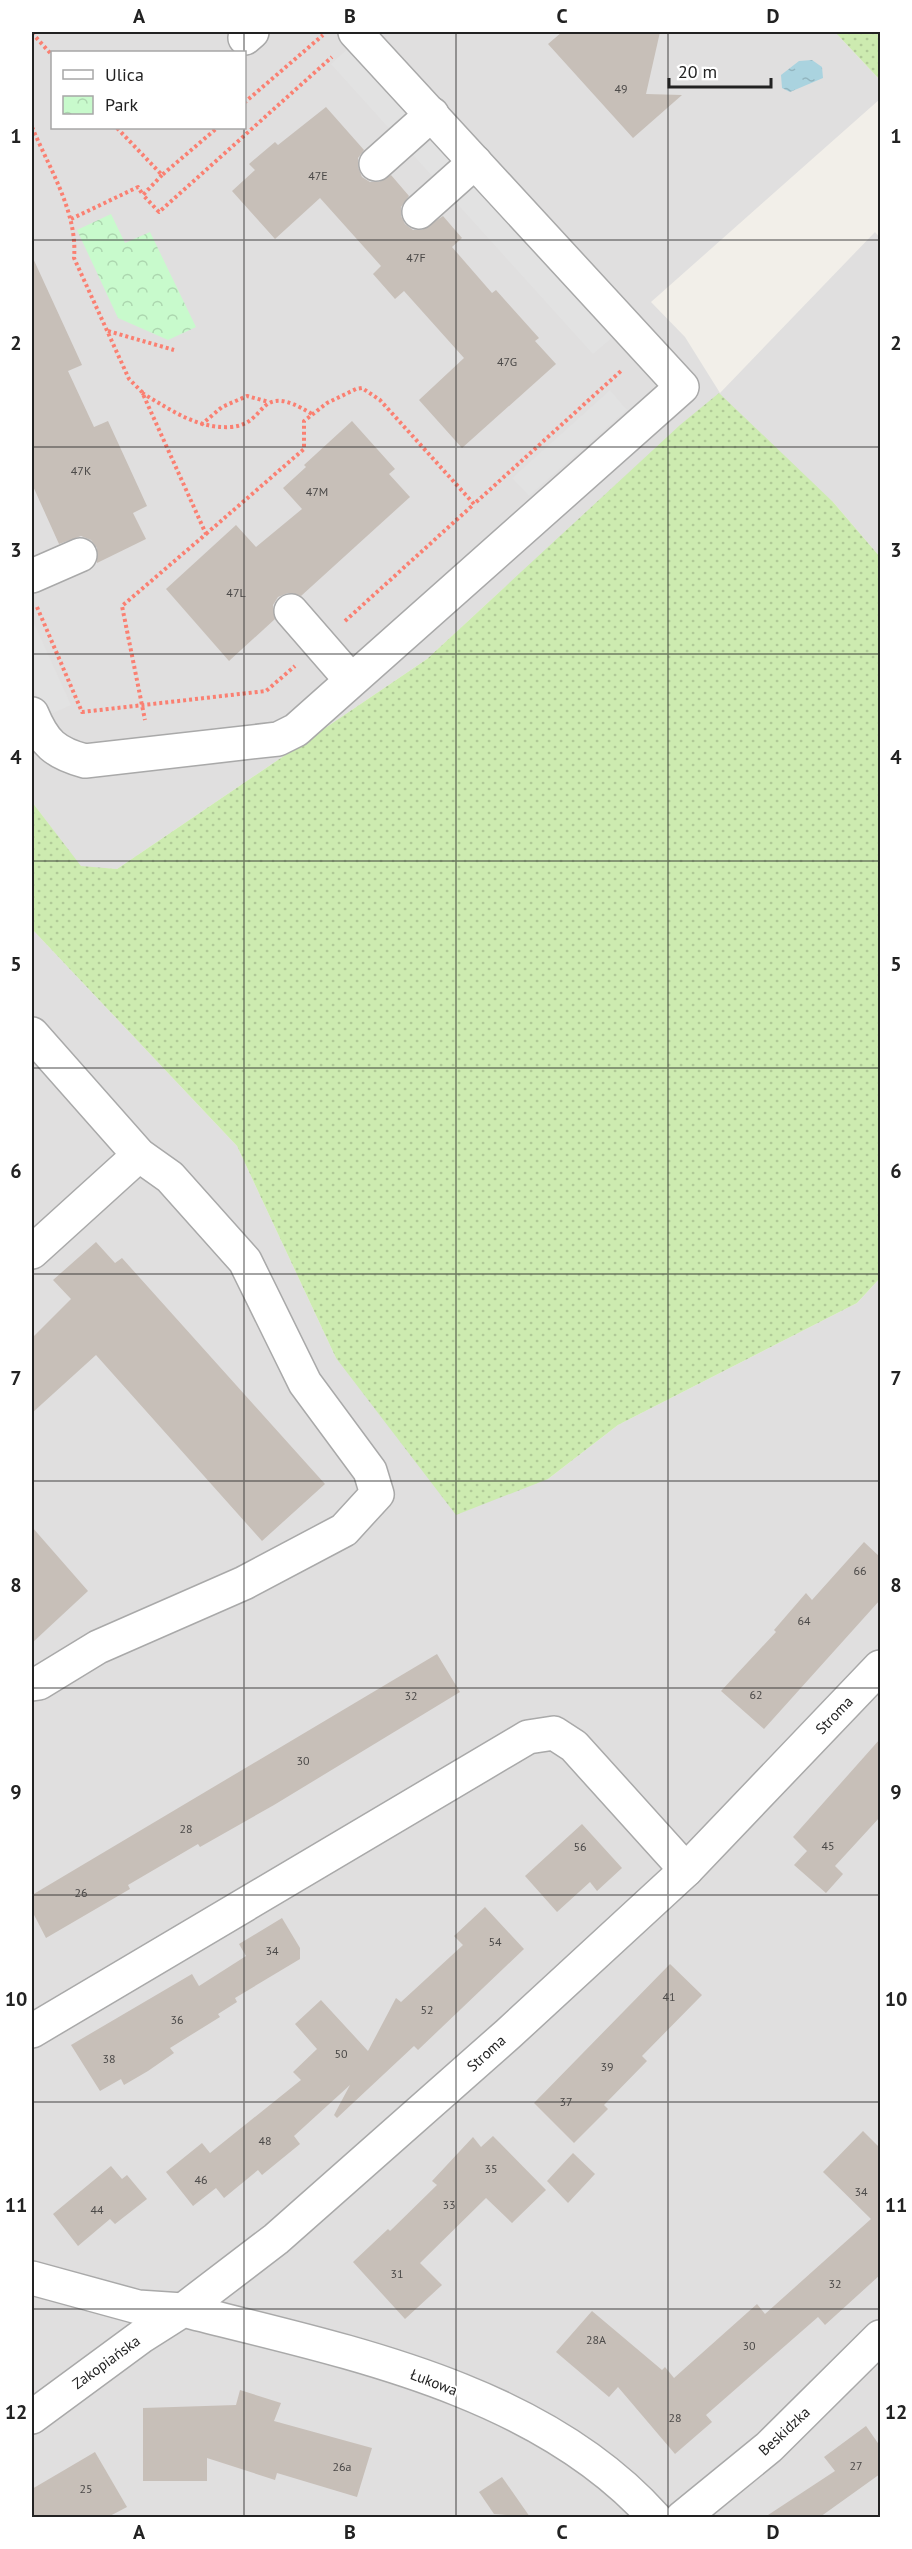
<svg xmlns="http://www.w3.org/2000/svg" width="912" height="2549" font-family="'PT Sans',sans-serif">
	<defs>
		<pattern id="grass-dots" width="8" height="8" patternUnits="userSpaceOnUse" patternTransform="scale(1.5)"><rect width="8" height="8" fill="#cdebb0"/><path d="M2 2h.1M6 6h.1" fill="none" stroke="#b0c997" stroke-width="1.8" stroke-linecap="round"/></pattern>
		<pattern id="park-crowns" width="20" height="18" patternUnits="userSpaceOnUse" patternTransform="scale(1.5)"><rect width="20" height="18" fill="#c8facc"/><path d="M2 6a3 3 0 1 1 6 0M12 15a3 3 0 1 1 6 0" fill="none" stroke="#acd6af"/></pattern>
		<pattern id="water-ripples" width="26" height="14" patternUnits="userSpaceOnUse" patternTransform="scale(1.5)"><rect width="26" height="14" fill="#aad3df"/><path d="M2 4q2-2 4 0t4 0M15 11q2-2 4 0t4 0" fill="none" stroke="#92b5bf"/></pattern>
	</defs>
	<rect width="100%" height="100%" fill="#f2efe9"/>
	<g fill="#e0dfdf" fill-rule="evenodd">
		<path d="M 32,32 L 835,32 L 880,80 L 880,99 L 651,302 L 685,337 L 720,393 L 875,232 L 880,238 L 880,557 L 833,502 L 506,586 L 427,659 L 117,869 L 81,867 L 32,802 ZM 52,52 L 244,52 L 244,128 L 52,128 Z"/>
		<path d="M 32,929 L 237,1146 L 336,1358 L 548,1479 L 618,1425 L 857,1303 L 880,1278 L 880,2517 L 32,2517 Z"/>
	</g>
	<g fill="url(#grass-dots)">
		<path d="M 835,32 L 880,32 L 880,80 Z"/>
		<path d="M 719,393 L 833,502 L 880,557 L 880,1278 L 857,1303 L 618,1425 L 548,1479 L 456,1515 L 336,1358 L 237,1146 L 32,929 L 32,802 L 81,866 L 117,869 L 427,659 L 680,425 Z"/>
	</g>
	<path fill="url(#park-crowns)" d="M 111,214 L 125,243 L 150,232 L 196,327 L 168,340 L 118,318 L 77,230 Z"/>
	<g fill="#e2e2e2">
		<path d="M 350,47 L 615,335 L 593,354 L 331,64 Z"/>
		<path d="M 610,390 L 627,410 L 529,496 L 512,478 Z"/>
		<path d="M 32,619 L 71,705 L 46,716 L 32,684 Z"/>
	</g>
	<path fill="url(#water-ripples)" d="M 812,60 L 822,67 L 823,78 L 790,92 L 782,88 L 781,75 L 799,61 Z"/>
	<g fill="#c7bfb8">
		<path d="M 562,32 L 660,32 L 646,94 L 682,95 L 633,138 L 548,44 Z"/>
		<path d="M 326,107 L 364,150 L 358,158 L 358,167 L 362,177 L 370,182 L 379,182 L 391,175 L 409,196 L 401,207 L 401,216 L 405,224 L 413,230 L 422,230 L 443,216 L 462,238 L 452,247 L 492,293 L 496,290 L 539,338 L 535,341 L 556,364 L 462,448 L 419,400 L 464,358 L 404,291 L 395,299 L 373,274 L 381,266 L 320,198 L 275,239 L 232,191 L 255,170 L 249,164 L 275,142 L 278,145 Z"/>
		<path d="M 32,256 L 82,365 L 68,371 L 94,427 L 108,421 L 147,506 L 133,513 L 146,539 L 97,563 L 97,548 L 91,540 L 81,536 L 59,544 L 32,484 Z"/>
		<path d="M 352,421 L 395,469 L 389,474 L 410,497 L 301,596 L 288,593 L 278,597 L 273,605 L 275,619 L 229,661 L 166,589 L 236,525 L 256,547 L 302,509 L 283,488 L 306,467 L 304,465 Z"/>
		<path d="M 96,1242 L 115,1263 L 122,1258 L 325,1484 L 262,1541 L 96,1355 L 32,1413 L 32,1338 L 71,1299 L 53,1280 Z"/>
		<path d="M 32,1527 L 88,1591 L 32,1643 Z"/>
		<path d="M 864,1542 L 880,1557 L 880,1600 L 764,1729 L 721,1691 L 776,1632 L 774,1630 L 806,1593 L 812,1600 Z"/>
		<path d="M 437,1654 L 460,1692 L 274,1805 L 200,1847 L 198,1844 L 128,1885 L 130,1889 L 46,1938 L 32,1911 L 32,1895 Z"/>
		<path d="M 880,1739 L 880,1817 L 835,1866 L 843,1874 L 826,1893 L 794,1865 L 807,1851 L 793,1837 Z"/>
		<path d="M 582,1824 L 622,1868 L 597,1891 L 590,1882 L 557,1912 L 525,1876 Z"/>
		<path d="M 485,1907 L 524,1949 L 418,2050 L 414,2046 L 337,2118 L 334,2115 L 350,2085 L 294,2136 L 300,2144 L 262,2175 L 258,2170 L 224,2198 L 216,2188 L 193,2206 L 166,2172 L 202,2143 L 210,2153 L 301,2080 L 293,2072 L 317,2049 L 295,2024 L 321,2000 L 368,2051 L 396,1998 L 401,2002 L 463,1945 L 454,1936 Z"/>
		<path d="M 282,1918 L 300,1948 L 300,1959 L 235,1998 L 237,2002 L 218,2014 L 220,2017 L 170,2048 L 174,2053 L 148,2071 L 124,2085 L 121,2079 L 100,2091 L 71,2045 L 192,1974 L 199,1986 L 246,1956 L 239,1944 Z"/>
		<path d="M 670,1964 L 702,1995 L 642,2056 L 647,2061 L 604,2105 L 608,2109 L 574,2143 L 534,2103 Z"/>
		<path d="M 863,2131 L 880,2148 L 880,2275 L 825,2325 L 818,2317 L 706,2415 L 712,2422 L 675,2454 L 618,2387 L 609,2397 L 556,2352 L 592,2311 L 662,2370 L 665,2367 L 674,2378 L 757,2304 L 765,2314 L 871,2219 L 823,2172 Z"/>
		<path d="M 493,2136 L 546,2190 L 512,2223 L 486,2198 L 420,2263 L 442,2285 L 405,2319 L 353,2262 L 388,2229 L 390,2231 L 437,2185 L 432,2181 L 473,2137 L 481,2147 Z"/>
		<path d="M 573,2153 L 595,2174 L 568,2203 L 547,2181 Z"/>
		<path d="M 111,2166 L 122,2179 L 127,2175 L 147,2199 L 115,2224 L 110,2219 L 78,2246 L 53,2214 Z"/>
		<path d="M 240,2390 L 281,2403 L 274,2421 L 372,2448 L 357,2497 L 277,2473 L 275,2480 L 207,2458 L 207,2481 L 143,2481 L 143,2408 L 236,2405 Z"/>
		<path d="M 866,2426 L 880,2446 L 880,2474 L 820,2517 L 765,2517 L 835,2471 L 824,2457 Z"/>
		<path d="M 95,2452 L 127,2507 L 108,2517 L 32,2517 L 32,2489 Z"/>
		<path d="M 502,2477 L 530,2517 L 494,2514 L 479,2492 Z"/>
	</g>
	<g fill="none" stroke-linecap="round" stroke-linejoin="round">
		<defs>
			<g id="minor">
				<path d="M 245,38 L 252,32"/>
				<path d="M 376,164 L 432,114"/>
				<path d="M 419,212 L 475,162"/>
				<path d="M 32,576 L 80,555"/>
				<path d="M 291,611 L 351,680"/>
				<path d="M 32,714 C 44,743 55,753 85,761 L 278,739 L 296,730 L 682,387 L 355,32"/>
				<path d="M 32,1034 L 139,1155 L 170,1177 L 245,1261 L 305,1383 L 370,1471 L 377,1494 L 344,1530 L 244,1583 L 98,1647 L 39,1683 L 32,1684"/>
				<path d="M 32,1252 L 139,1155"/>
				<path d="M 32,2031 L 528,1737 L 554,1733 L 574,1746 L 686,1870"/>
				<path d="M 32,2278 L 138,2307 L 183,2310 L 276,2239 L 508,2034 L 686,1870 L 880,1667"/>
				<path d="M 32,2417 L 142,2336 L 183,2310 C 344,2351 539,2388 655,2518"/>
				<path d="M 682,2518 L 769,2447 L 880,2337"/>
			</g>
		</defs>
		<use href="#minor" stroke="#a9a9a9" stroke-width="36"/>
		<g stroke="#fa8072" stroke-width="4" stroke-dasharray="3 3" stroke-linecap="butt">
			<path d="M 32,33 L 52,55"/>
			<path d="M 244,103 L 323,35"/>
			<path d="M 32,127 C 49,168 78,213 74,258 L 129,379 L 142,392 L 206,534 L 122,606 L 145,720"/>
			<path d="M 117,128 L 162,175 L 217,128"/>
			<path d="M 162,175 L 143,195 L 159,212 L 332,57"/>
			<path d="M 71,219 L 138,187 L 143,195"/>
			<path d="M 108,331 L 174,350"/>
			<path d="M 142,393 C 171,410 197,429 231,427 C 270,424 255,379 312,414"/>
			<path d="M 201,425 L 222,407 L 247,396 L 269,402"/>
			<path d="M 206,534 L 304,449 L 304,421 L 327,403 L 356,389 L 362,388 L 380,400 L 474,504 L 622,370"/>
			<path d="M 37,607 L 82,712 L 266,691 L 295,666"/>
			<path d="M 345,621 L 474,504"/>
		</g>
		<use href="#minor" stroke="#fff" stroke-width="33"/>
	</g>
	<path fill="none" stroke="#222" stroke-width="1.5" stroke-opacity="0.55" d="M 244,32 L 244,52M 456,32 L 456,2518M 668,32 L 668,2518M 244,52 L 244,128M 244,128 L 244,2518M 32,240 L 880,240M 32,447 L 880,447M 32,654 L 880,654M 32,861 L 880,861M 32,1068 L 880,1068M 32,1274 L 880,1274M 32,1481 L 880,1481M 32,1688 L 880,1688M 32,1895 L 880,1895M 32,2102 L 880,2102M 32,2309 L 880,2309"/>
	<g text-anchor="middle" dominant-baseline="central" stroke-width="4.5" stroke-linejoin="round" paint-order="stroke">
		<g font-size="12" fill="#4b4948">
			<text x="621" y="88">49</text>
			<text x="318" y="175">47E</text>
			<text x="416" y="257">47F</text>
			<text x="507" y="361">47G</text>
			<text x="81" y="470">47K</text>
			<text x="317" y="491">47M</text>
			<text x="236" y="592">47L</text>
			<text x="860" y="1570">66</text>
			<text x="804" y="1620">64</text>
			<text x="756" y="1694">62</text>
			<text x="411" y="1695">32</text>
			<text x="303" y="1760">30</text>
			<text x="186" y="1828">28</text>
			<text x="828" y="1845">45</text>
			<text x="580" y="1846">56</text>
			<text x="81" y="1892">26</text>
			<text x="495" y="1941">54</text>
			<text x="272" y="1950">34</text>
			<text x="669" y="1996">41</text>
			<text x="427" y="2009">52</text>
			<text x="177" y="2019">36</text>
			<text x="341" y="2053">50</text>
			<text x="109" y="2058">38</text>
			<text x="607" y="2066">39</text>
			<text x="566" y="2101">37</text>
			<text x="265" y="2140">48</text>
			<text x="491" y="2168">35</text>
			<text x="201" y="2179">46</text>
			<text x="861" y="2191">34</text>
			<text x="449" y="2204">33</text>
			<text x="97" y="2209">44</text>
			<text x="397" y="2273">31</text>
			<text x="835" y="2283">32</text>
			<text x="596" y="2339">28A</text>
			<text x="749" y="2345">30</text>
			<text x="675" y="2417">28</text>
			<text x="856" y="2465">27</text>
			<text x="342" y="2466">26a</text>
			<text x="86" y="2488">25</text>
		</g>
		<g font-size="15" fill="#222" stroke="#fff">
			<text transform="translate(834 1715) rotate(-46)">Stroma</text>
			<text transform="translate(486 2053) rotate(-42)">Stroma</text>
			<text transform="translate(106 2362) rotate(-36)">Zakopiańska</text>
			<text transform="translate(434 2382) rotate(21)">Łukowa</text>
			<text transform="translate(784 2431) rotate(-43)">Beskidzka</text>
		</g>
	</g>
	<rect width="912" height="2549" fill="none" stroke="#ffffff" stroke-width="66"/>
	<rect x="51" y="51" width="195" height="78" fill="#ffffff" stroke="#a7a7a7" stroke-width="1.5"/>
	<rect x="63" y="70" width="30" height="9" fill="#ffffff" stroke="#a7a7a7" stroke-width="1.5"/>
	<text x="105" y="81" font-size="18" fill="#222222">Ulica</text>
	<rect x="63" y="96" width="30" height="18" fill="url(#park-crowns)" stroke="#a7a7a7" stroke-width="1.5"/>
	<text x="105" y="111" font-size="18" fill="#222222">Park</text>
	<path d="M669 78v9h102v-9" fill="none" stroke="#222222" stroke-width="3"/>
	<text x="678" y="78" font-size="18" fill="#222222" stroke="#ffffff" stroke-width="4.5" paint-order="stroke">20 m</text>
	<rect x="33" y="33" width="846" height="2483" fill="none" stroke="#222" stroke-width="2"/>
	<g font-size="20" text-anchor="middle" font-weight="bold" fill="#222">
		<text x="139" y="23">A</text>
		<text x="350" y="23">B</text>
		<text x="562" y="23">C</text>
		<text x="773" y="23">D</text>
		<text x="16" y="143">1</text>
		<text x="896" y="143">1</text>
		<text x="16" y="350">2</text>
		<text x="896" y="350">2</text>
		<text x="16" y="557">3</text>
		<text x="896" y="557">3</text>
		<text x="16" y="764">4</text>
		<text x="896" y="764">4</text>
		<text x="16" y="971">5</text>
		<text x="896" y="971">5</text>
		<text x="16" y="1178">6</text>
		<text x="896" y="1178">6</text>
		<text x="16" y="1385">7</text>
		<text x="896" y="1385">7</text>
		<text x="16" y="1592">8</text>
		<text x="896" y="1592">8</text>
		<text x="16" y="1799">9</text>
		<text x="896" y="1799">9</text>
		<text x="16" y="2006">10</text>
		<text x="896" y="2006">10</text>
		<text x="16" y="2212">11</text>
		<text x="896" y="2212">11</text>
		<text x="16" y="2419">12</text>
		<text x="896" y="2419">12</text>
		<text x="139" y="2539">A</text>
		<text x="350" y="2539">B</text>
		<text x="562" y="2539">C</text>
		<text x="773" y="2539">D</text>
	</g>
</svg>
